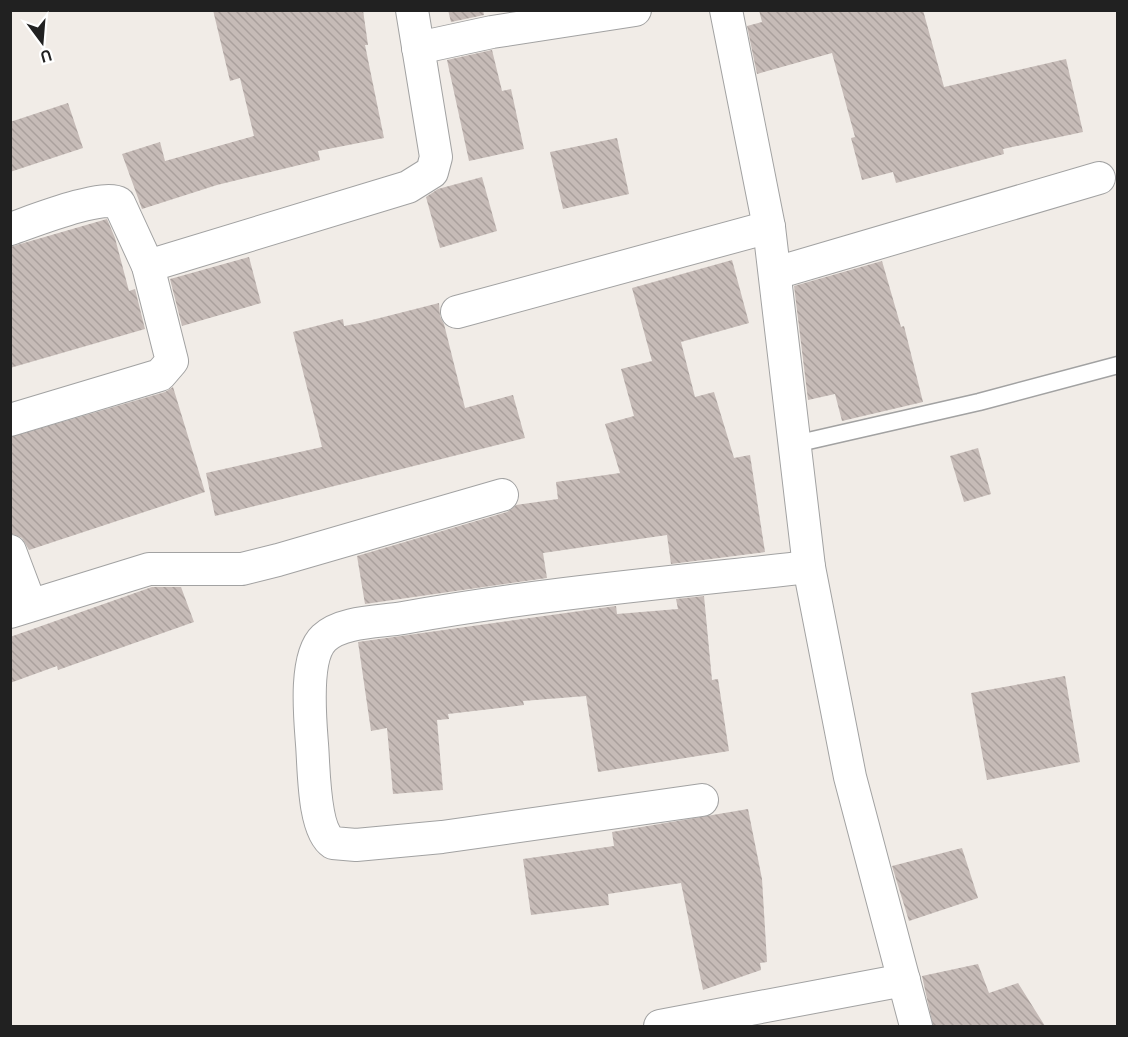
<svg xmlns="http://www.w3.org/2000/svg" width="1128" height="1037" font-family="'Space Grotesk',sans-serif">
	<defs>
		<pattern id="building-back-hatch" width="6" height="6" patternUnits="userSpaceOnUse" patternTransform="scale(1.5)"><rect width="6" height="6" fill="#c6bbb7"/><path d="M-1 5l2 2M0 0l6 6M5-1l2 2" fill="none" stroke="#aaa09d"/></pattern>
	</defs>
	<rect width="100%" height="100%" fill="#f1ece7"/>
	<g fill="url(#building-back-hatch)">
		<path d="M 213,10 L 363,10 L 368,45 L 365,45 L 384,138 L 318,151 L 320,160 L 217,185 L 142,209 L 122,154 L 160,142 L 165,161 L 254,136 L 240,78 L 230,81 Z"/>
		<path d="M 448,10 L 483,10 L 484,15 L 451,22 Z"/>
		<path d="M 759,10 L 923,10 L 944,87 L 1066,59 L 1083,132 L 1003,149 L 1004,154 L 896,183 L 893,172 L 862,180 L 851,138 L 855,137 L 832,53 L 757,74 L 747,26 L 762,22 Z"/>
		<path d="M 492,50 L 502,91 L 511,89 L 524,149 L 469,161 L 447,60 Z"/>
		<path d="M 68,103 L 83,148 L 10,172 L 10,122 Z"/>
		<path d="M 617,138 L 629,194 L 563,209 L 550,152 Z"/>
		<path d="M 482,177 L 497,231 L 440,248 L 426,197 L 438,189 Z"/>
		<path d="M 107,219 L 115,238 L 129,291 L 135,289 L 145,329 L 10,368 L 10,247 Z"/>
		<path d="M 249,257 L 261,303 L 182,326 L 170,279 Z"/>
		<path d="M 732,260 L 749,323 L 681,342 L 695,397 L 714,392 L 734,458 L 750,455 L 765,552 L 671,564 L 667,535 L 543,553 L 547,578 L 365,604 L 357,556 L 507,512 L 516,505 L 558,499 L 556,482 L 620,473 L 605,424 L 634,416 L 621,369 L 652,361 L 632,288 Z"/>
		<path d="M 882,261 L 901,327 L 904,326 L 923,402 L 842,421 L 835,394 L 808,400 L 794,286 Z"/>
		<path d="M 439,303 L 440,316 L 444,324 L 465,408 L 513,395 L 525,438 L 215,516 L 206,473 L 322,447 L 293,332 L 343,319 L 344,326 L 360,323 Z"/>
		<path d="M 173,387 L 205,492 L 29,550 L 22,538 L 10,533 L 10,437 L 165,392 Z"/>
		<path d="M 978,448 L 991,494 L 964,502 L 950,456 Z"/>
		<path d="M 152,587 L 181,587 L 194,622 L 58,670 L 57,666 L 10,683 L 10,637 Z"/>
		<path d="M 704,596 L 712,680 L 718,679 L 729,751 L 598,772 L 586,696 L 523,701 L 524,705 L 448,714 L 449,719 L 437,720 L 443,790 L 393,794 L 387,728 L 371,731 L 358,642 L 616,606 L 617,614 L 678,609 L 676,599 Z"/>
		<path d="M 1065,676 L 1080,762 L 987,780 L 971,693 Z"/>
		<path d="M 748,809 L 762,879 L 767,962 L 760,963 L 761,970 L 703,990 L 681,883 L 608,894 L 609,905 L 531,915 L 523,859 L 614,846 L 612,832 Z"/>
		<path d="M 962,848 L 978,898 L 909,921 L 892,866 Z"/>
		<path d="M 978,964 L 989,993 L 1018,983 L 1045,1026 L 933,1026 L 922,976 Z"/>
	</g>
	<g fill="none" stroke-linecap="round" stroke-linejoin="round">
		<defs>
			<path id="service" d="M 795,444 L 979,402 L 1118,365"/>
			<g id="minor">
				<path d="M 726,10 L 769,227 L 809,567 L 850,777 L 916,1026"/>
				<path d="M 418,48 L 492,32 L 635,10"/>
				<path d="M 10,229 C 31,222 103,193 119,203 L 148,266 L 172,361 L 160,375 L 10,420"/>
				<path d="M 148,266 L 408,187 L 432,172 L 436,157 L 412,10"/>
				<path d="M 776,273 L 1099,178"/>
				<path d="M 457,312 L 769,227"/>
				<path d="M 10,551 L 30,604"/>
				<path d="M 10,612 L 149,569 L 242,569 L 278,560 L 502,495"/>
				<path d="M 702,800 L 442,837 L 356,845 L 333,843 C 313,830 314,767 312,744 C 310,718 304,657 324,638 C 342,621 380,622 403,618 C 537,594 673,582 809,567"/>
				<path d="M 660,1026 L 904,980"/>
			</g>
		</defs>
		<use href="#service" stroke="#a2a2a2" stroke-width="19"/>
		<use href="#minor" stroke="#a2a2a2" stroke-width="34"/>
		<use href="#service" stroke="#fff" stroke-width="16"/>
		<use href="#minor" stroke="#fff" stroke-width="32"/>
	</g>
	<rect width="1128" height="1037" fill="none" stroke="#212121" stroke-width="24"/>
	<g transform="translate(42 42) rotate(164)" stroke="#ffffff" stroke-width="4.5" paint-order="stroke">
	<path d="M0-4.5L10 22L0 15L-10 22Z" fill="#212121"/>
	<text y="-9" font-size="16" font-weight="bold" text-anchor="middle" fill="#212121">U</text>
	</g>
</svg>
